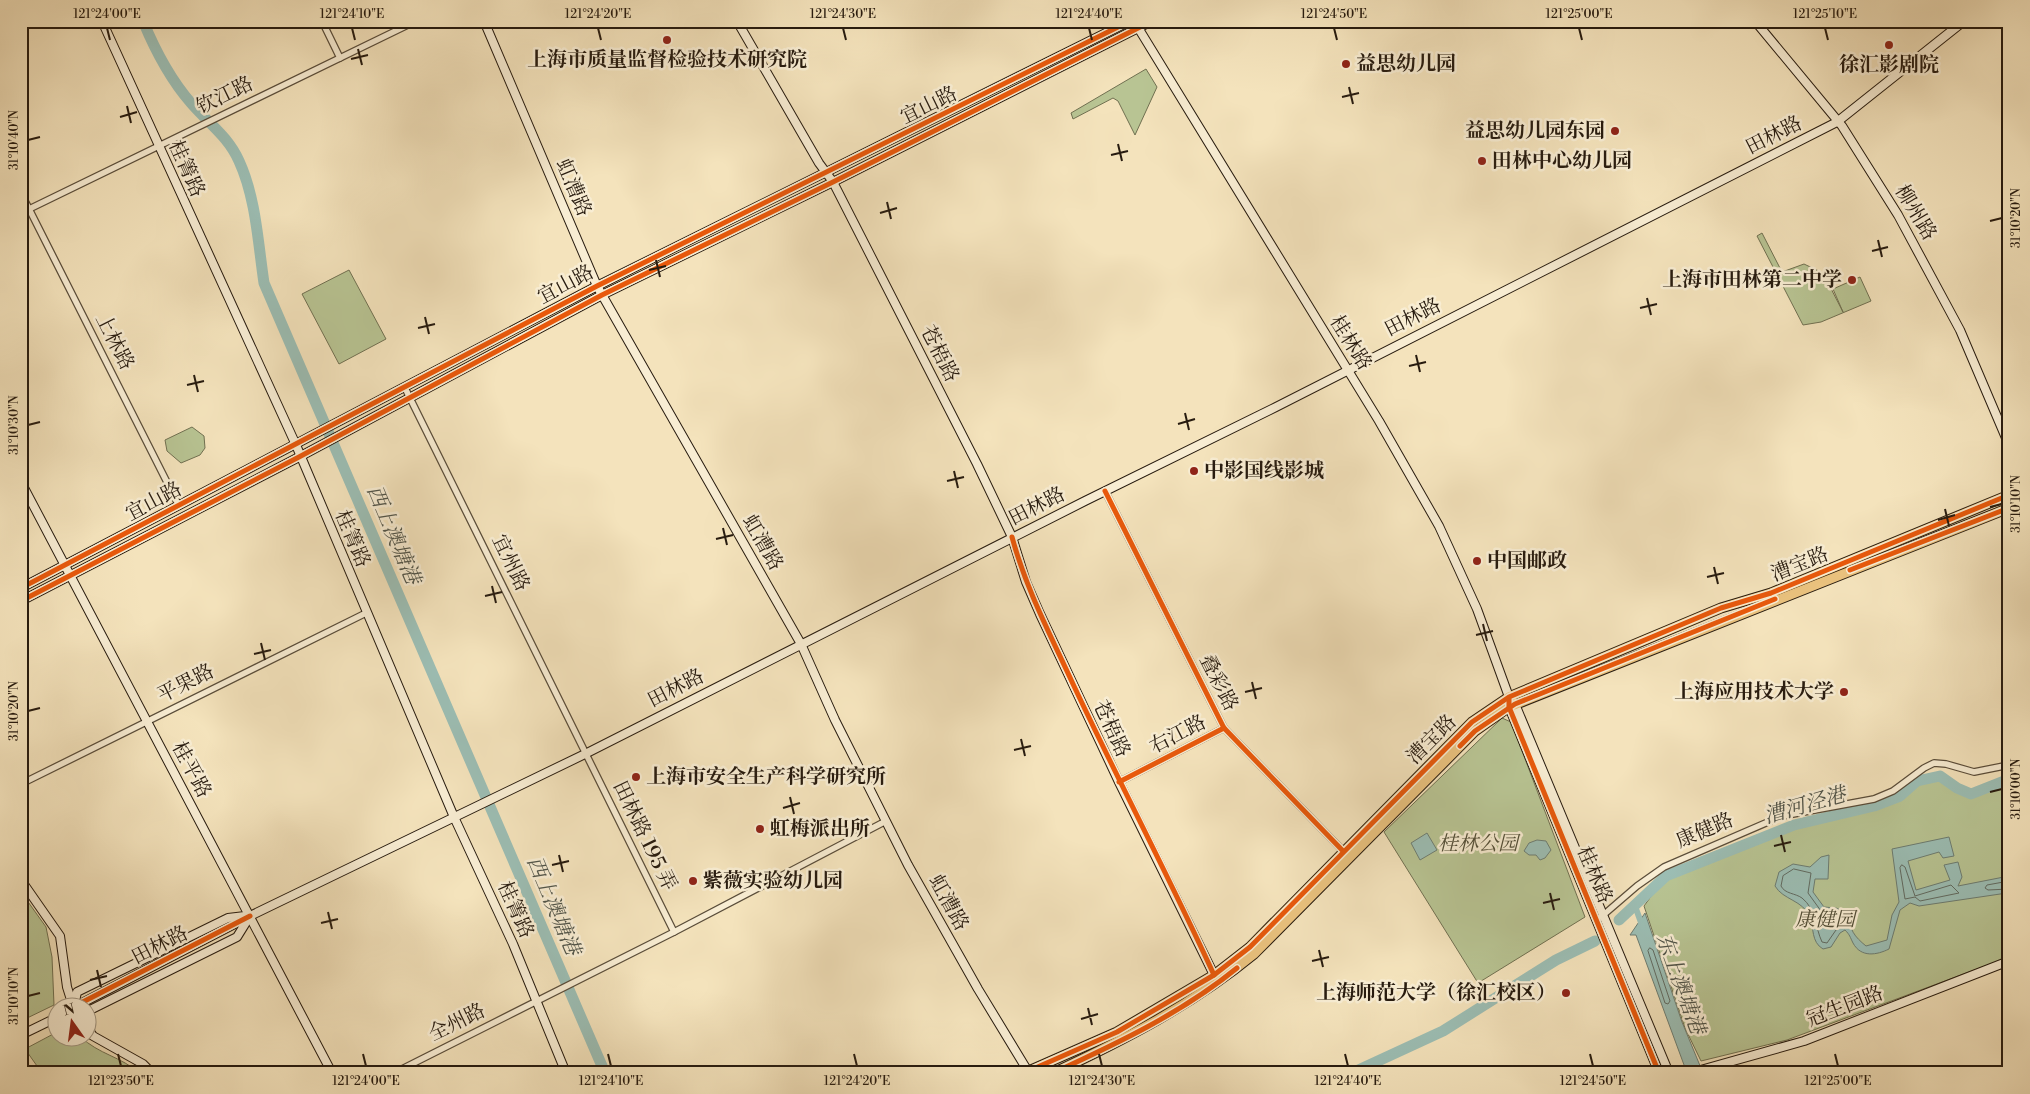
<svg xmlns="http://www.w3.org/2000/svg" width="2030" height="1094" font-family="'Libre Bodoni','Noto Serif SC',serif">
	<rect width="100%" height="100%" fill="#f4e3bc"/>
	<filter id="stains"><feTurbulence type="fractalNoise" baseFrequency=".004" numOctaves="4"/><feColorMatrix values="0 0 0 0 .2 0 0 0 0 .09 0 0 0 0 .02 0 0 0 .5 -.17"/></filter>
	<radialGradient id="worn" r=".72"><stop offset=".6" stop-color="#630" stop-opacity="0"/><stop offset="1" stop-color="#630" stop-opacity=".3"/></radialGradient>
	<g fill="#b8c493" stroke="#707051">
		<path d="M 1146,69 L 1157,87 L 1135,135 L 1118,101 L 1113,98 L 1073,119 L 1071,113 Z"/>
		<path d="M 1762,233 L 1782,272 L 1804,264 L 1823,273 L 1843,312 L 1833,289 L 1860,277 L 1871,301 L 1821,322 L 1803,325 L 1757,236 Z"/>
		<path d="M 349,270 L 386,339 L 339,364 L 302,294 Z"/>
		<path d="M 192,427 L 204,436 L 205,448 L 200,455 L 181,463 L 167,451 L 165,440 Z"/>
		<path d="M 1502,718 L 1511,722 L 1585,917 L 1478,983 L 1384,832 Z"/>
		<path d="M 1940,776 L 1957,788 L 1971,794 L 2009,779 L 2009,957 L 1787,1040 L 1701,1061 L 1685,1028 L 1644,906 L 1666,876 L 1794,825 L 1874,806 L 1900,796 L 1917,781 Z"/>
		<path d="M 21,892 L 46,927 L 52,957 L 54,1005 L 21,1021 Z"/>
		<path d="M 57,1032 L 58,1036 L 81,1037 C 98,1054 122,1057 139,1073 L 42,1073 L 25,1049 Z"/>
	</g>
	<g fill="#9cbeb4" stroke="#6d7d72">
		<path d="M 1427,833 L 1437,850 L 1420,860 L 1411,843 Z"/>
		<path d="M 1949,837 L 1954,856 L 1943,858 L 1939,852 L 1908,861 L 1916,890 L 1950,880 L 1944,865 L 1958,862 L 1962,877 L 1958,886 L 2009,876 L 2009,900 L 2007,893 L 1919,906 L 1910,903 L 1900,910 L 1889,949 C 1877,955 1861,958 1853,943 C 1850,937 1850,935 1845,930 L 1840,933 L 1831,947 L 1823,949 C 1811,942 1814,928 1810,917 C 1803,900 1783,900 1775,886 L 1779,872 L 1793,864 L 1810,867 L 1821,857 L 1829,855 L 1828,879 L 1815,879 L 1813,892 L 1824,907 L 1836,908 L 1850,914 C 1848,929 1855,937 1866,946 L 1887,940 L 1892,915 L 1899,902 L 1892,849 Z"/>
		<path d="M 1537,840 L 1546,841 L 1551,850 L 1545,858 L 1540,860 L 1536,855 L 1529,855 L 1524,851 L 1529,843 Z"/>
		<path d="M 1645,913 L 1682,1022 L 1703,1073 L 1687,1073 L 1636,935 L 1630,935 Z"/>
	</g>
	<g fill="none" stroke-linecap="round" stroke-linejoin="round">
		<g stroke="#626c62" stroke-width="1">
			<path d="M 1902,865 L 1905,867 L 1915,896 L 1951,885 L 1959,893 L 1920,901 L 1915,897 L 1905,899 L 1900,868 Z"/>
			<path d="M 1794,869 L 1811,873 L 1808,893 L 1821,911 L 1835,913 L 1844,917 L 1843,925 L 1836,930 L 1827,943 L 1822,942 C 1815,927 1816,909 1802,898 C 1795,893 1785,894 1781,886 L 1783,876 Z"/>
			<path d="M 2009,881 L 1987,885 L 1985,888 L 1988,890 L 2009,889"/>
			<path d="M 1650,948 L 1653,950 L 1670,1001 L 1668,1004 L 1665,1003 L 1648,951 Z"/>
		</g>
		<path stroke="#9cbeb4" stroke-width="6" d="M 1635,906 L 1643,928"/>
		<g stroke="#9cbeb4" stroke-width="11">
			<path d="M 143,21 C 155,50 170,79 191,103 C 208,123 228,136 239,161 C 256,198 258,243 264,283 L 605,1073"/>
			<path d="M 1619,920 L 1666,876 L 1794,825 L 1874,806 L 1900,796 L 1917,781 L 1940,776 L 1957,788 L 1971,794 L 2009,779"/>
			<path d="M 1352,1073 L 1443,1031 L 1556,960 L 1595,941"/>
		</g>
		<defs>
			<g id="street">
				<path d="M 322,21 L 340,58"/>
				<path d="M 21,26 L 30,21"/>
				<path d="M 21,193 L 179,506"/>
				<path d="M 21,213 L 416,21"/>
				<path d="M 405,388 L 674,932"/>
				<path d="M 1105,491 L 1224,728 L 1346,854"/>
				<path d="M 1119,782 L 1224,728"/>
				<path d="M 21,784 L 366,613"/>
				<path d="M 1601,917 L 1637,886 L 1664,867 L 1782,816 L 1874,799 L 1893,791 L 1924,768 L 1934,763 L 1946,764 L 1974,772 L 2009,765"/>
				<path d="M 394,1073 L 674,932 L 886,821"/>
			</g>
			<g id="secondary">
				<path d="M 102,21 L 296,445 L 454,817 L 513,944 L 566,1073"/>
				<path d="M 484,21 L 597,286 L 801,644 L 835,720 L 908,865 L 978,989 L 1029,1073"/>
				<path d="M 737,21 L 819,163 L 833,182 L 977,464 L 1012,537 L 1026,582 L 1040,614 L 1119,782 L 1216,979"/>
				<path d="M 1134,21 L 1379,421 L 1439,526 L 1477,609 L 1509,697 L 1515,704 L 1669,1073"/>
				<path d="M 1755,21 L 1842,126 L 1898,215 L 1960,330 L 2009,445"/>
				<path d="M 21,482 L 332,1073"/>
				<path d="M 21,588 L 597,286 L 1130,21"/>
				<path d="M 21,601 L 299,457 L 602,295 L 833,182 L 1152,21"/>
				<path d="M 1509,702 L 1509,707 L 1659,1073"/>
				<path d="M 21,880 L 60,936 L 67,987 L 73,1006"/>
				<path d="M 84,1002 L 250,916 L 585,754 L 1085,501 L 1276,407 L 1837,122 L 1964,21"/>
				<path d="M 74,1006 L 77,992 L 228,918 L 245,916"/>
				<path d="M 88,1011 L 237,937 L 250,916"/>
				<path d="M 88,1029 L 93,1036 L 143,1064 L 152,1073"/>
				<path d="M 21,1035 L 58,1017"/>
				<path d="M 1690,1073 L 1804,1041 L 2009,961"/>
			</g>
			<g id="primary">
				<path d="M 1024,1073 L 1117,1032 L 1214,975 L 1250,947 L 1472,722 L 1509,697 L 1721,608 L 1771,593 L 2009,495"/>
				<path d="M 1053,1073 C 1124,1040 1193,1004 1254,954 L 1475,731 L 1509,707 L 2009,508"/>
			</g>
		</defs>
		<use href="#street" stroke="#5a4d3a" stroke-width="8"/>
		<use href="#secondary" stroke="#271b0f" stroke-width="10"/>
		<use href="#primary" stroke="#271b0f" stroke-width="11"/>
		<use href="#street" stroke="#f8edd3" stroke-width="5.5"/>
		<use href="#secondary" stroke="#f8edd3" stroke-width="8"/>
		<use href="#primary" stroke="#eac27e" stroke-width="9"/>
		<defs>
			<g id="cycleway">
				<path d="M 1105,491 L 1224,728 L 1343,851"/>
				<path d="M 1012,537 C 1026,589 1051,636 1073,684 C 1119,782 1169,877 1214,975"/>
				<path d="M 1850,570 L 2009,508"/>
				<path d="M 21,588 L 597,286 L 1130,21"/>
				<path d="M 21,601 L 299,457 L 602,295 L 833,182 L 1152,21"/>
				<path d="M 1509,699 L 1509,707 L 1659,1073"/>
				<path d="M 1460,746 L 1475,731 L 1515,704 L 1775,599"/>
				<path d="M 1119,782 L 1224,728"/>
				<path d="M 75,1006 L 250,916"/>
				<path d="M 1024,1073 L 1117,1032 L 1214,975 L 1250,947 L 1472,722 L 1509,697 L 1721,608 L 1771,593 L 2009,495"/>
				<path d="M 1053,1073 C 1116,1044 1182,1013 1237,968"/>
			</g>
		</defs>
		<use href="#cycleway" stroke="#f8edd3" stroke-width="8"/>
		<use href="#cycleway" stroke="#e8590c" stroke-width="5"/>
	</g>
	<path fill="none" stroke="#271b0f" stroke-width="2" d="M 107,28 L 110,40M 352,28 L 355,40M 598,28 L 601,40M 843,28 L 846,40M 1089,28 L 1092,40M 1334,28 L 1337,40M 1579,28 L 1582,40M 1825,28 L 1828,40M 358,49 L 362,65M 351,59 L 368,55M 1349,87 L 1353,104M 1342,97 L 1359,93M 127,106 L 131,123M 120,117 L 137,112M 28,140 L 40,137M 1118,144 L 1122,161M 1111,155 L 1128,151M 887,202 L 891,219M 880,213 L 897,208M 1990,221 L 2002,218M 1878,240 L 1882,257M 1872,251 L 1888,247M 656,260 L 660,277M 649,270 L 666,266M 1647,298 L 1651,315M 1640,308 L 1657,304M 425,317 L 429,334M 418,328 L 435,324M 1416,355 L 1420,372M 1409,366 L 1426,362M 194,375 L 198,392M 187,385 L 204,381M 1185,413 L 1189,430M 1178,424 L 1195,419M 28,425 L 40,422M 954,471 L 958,488M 947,481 L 964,477M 1990,507 L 2002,504M 1945,509 L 1949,526M 1938,520 L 1955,515M 723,528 L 727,545M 716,539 L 733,535M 1714,567 L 1718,584M 1707,577 L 1724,573M 492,586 L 496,603M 485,596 L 502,592M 1483,624 L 1487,641M 1476,635 L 1493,631M 261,643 L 265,660M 254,654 L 271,650M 1252,682 L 1256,699M 1245,692 L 1262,688M 28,711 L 40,708M 1021,739 L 1025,756M 1014,750 L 1031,746M 1990,792 L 2002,789M 790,797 L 794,814M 783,808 L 800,803M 1781,835 L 1785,852M 1774,846 L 1791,842M 559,855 L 563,872M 552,865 L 569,861M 1550,893 L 1554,910M 1543,903 L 1560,899M 328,912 L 332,929M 321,923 L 338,919M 1319,950 L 1323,967M 1312,961 L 1329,957M 97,970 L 101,987M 90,980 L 107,976M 28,996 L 40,993M 1088,1008 L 1092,1025M 1081,1019 L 1098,1014M 118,1054 L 121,1066M 363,1054 L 366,1066M 608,1054 L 611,1066M 854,1054 L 857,1066M 1099,1054 L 1102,1066M 1345,1054 L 1348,1066M 1590,1054 L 1593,1066M 1835,1054 L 1838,1066"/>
	<g fill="#8f2418" stroke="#f8edd3" stroke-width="2">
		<circle cx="667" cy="40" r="5"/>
		<circle cx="1889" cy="45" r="5"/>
		<circle cx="1346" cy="64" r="5"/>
		<circle cx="1615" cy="131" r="5"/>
		<circle cx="1482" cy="161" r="5"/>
		<circle cx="1852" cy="280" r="5"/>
		<circle cx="1194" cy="471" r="5"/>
		<circle cx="1477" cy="561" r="5"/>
		<circle cx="1844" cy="692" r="5"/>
		<circle cx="636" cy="777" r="5"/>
		<circle cx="760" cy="829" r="5"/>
		<circle cx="693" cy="881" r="5"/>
		<circle cx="1566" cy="993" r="5"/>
	</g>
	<g text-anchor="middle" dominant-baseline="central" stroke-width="5" stroke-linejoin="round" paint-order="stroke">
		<g font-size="20" font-weight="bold" fill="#271b0f" stroke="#f8edd3" text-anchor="start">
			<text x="667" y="60" text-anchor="middle">上海市质量监督检验技术研究院</text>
			<text x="1356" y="64">益思幼儿园</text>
			<text x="1889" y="65" text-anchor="middle">徐汇影剧院</text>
			<text x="1605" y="131" text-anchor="end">益思幼儿园东园</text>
			<text x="1492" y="161">田林中心幼儿园</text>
			<text x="1842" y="280" text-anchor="end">上海市田林第二中学</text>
			<text x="1204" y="471">中影国线影城</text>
			<text x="1487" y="561">中国邮政</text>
			<text x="1834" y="692" text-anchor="end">上海应用技术大学</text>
			<text x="646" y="777">上海市安全生产科学研究所</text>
			<text x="770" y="829">虹梅派出所</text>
			<text x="703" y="881">紫薇实验幼儿园</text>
			<text x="1556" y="993" text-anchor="end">上海师范大学（徐汇校区）</text>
		</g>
		<g font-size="20" fill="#271b0f" stroke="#f8edd3">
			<text transform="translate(225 96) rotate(-26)">钦江路</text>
			<text transform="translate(929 106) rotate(-26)">宜山路</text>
			<text transform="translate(1774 136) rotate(-27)">田林路</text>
			<text transform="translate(186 169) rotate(66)">桂箐路</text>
			<text transform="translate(573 188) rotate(67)">虹漕路</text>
			<text transform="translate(1915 213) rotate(59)">柳州路</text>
			<text transform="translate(566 285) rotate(-28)">宜山路</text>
			<text transform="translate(1413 318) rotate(-27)">田林路</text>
			<text transform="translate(114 342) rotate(63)">上林路</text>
			<text transform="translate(1350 343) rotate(58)">桂林路</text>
			<text transform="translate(939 354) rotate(63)">苍梧路</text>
			<text transform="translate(154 502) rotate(-28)">宜山路</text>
			<text transform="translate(1037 507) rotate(-27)">田林路</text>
			<text transform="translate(352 539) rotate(67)">桂箐路</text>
			<text transform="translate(762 543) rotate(60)">虹漕路</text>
			<text transform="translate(510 563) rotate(64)">宜州路</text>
			<text transform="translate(1800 565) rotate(-22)">漕宝路</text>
			<text transform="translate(1218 683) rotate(63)">叠彩路</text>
			<text transform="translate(186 684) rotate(-27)">平果路</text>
			<text transform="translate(676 689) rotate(-27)">田林路</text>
			<text transform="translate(1111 729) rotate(65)">苍梧路</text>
			<text transform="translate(1178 735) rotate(-27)">右江路</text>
			<text transform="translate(1432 740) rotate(-45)">漕宝路</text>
			<text transform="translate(191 770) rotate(62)">桂平路</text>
			<text transform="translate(1705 831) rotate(-23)">康健路</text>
			<text transform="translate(644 836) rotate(64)">田林路 195 弄</text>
			<text transform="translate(1594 875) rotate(67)">桂林路</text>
			<text transform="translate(948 903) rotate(61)">虹漕路</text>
			<text transform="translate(515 910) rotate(66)">桂箐路</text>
			<text transform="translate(160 946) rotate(-27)">田林路</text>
			<text transform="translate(1845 1007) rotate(-21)">冠生园路</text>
			<text transform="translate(457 1023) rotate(-26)">全州路</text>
		</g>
		<g font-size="20" font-style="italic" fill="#524e37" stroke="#f8edd3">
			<text x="1478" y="844">桂林公园</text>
			<text x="1825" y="920">康健园</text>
		</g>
		<g font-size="21" font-style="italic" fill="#505449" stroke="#f8edd3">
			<text transform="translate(393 535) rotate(67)">西上澳塘港</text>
			<text transform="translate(1805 806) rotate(-16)">漕河泾港</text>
			<text transform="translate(553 906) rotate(67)">西上澳塘港</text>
			<text transform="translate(1680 984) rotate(70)">东上澳塘港</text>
		</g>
	</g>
	<rect width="2030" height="1094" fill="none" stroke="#f4e3bc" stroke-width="55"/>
	<g transform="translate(72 1022) rotate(346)"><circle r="24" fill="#f8edd3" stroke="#a49985"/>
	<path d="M0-4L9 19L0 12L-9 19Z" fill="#8f2418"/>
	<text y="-8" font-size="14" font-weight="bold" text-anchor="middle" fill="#271b0f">N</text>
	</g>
	<rect x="28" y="28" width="1974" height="1038" fill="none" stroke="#271b0f" stroke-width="2"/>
	<g font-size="12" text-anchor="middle" fill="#271b0f">
		<text x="107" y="18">121°24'00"E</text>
		<text x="352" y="18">121°24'10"E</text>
		<text x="598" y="18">121°24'20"E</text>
		<text x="843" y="18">121°24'30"E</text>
		<text x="1089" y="18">121°24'40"E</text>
		<text x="1334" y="18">121°24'50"E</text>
		<text x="1579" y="18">121°25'00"E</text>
		<text x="1825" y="18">121°25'10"E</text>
		<text transform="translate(14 140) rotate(-90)" y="4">31°10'40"N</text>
		<text transform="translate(2016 218) rotate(-90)" y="4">31°10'20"N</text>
		<text transform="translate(14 425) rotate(-90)" y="4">31°10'30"N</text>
		<text transform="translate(2016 504) rotate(-90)" y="4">31°10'10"N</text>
		<text transform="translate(14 711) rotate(-90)" y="4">31°10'20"N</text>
		<text transform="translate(2016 789) rotate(-90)" y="4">31°10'00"N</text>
		<text transform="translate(14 996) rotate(-90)" y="4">31°10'10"N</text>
		<text x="121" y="1085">121°23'50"E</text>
		<text x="366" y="1085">121°24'00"E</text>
		<text x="611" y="1085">121°24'10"E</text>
		<text x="857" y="1085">121°24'20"E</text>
		<text x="1102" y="1085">121°24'30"E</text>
		<text x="1348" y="1085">121°24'40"E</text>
		<text x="1593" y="1085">121°24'50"E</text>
		<text x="1838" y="1085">121°25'00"E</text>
	</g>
	<rect width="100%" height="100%" filter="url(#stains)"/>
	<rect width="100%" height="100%" fill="url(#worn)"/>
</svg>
